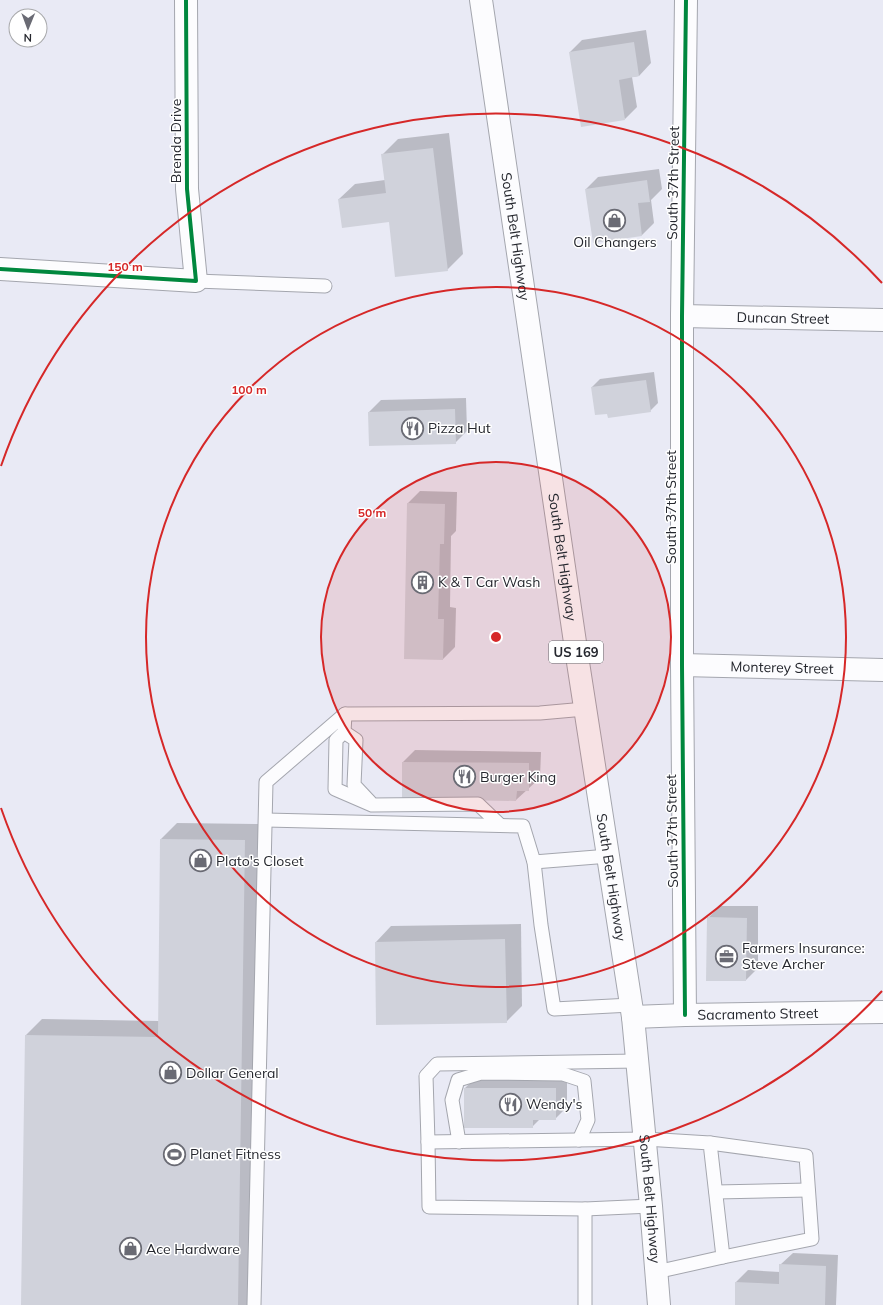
<svg xmlns="http://www.w3.org/2000/svg" width="883" height="1305" font-family="Mulish,sans-serif">
	<rect width="100%" height="100%" fill="#e9eaf5"/>
	<g fill="#0003">
		<path d="M 646,30 L 651,63 L 639,76 L 632,77 L 637,107 L 625,119 L 570,52 L 582,40 Z"/>
		<path d="M 449,133 L 463,254 L 447,270 L 390,221 L 339,199 L 355,184 L 385,180 L 382,155 L 398,139 Z"/>
		<path d="M 659,169 L 662,189 L 651,200 L 654,223 L 642,235 L 594,242 L 586,189 L 598,177 Z"/>
		<path d="M 654,372 L 658,403 L 650,411 L 592,387 L 600,379 Z"/>
		<path d="M 466,398 L 467,431 L 455,443 L 369,412 L 381,400 Z"/>
		<path d="M 420,491 L 457,492 L 456,531 L 451,536 L 450,607 L 456,608 L 455,647 L 443,659 L 408,503 Z"/>
		<path d="M 415,750 L 541,752 L 540,778 L 516,800 L 403,762 Z"/>
		<path d="M 177,823 L 260,824 L 252,1305 L 22,1305 L 26,1035 L 42,1019 L 159,1021 L 161,839 Z"/>
		<path d="M 720,906 L 758,906 L 758,968 L 746,980 L 708,918 Z"/>
		<path d="M 521,924 L 522,1006 L 506,1022 L 376,942 L 391,926 Z"/>
		<path d="M 477,1076 L 567,1076 L 567,1107 L 555,1119 L 540,1119 L 532,1127 L 465,1088 Z"/>
		<path d="M 793,1253 L 838,1255 L 836,1305 L 735,1305 L 736,1282 L 748,1270 L 780,1272 L 780,1265 Z"/>
	</g>
	<g fill="#d0d2db">
		<path d="M 634,42 L 639,76 L 619,80 L 625,120 L 581,127 L 569,52 Z"/>
		<path d="M 433,148 L 448,271 L 395,277 L 389,222 L 342,228 L 338,199 L 386,193 L 381,154 Z"/>
		<path d="M 647,180 L 650,202 L 638,203 L 642,236 L 593,243 L 585,189 Z"/>
		<path d="M 646,380 L 651,412 L 608,418 L 607,414 L 595,415 L 591,387 Z"/>
		<path d="M 455,409 L 456,444 L 369,446 L 368,412 Z"/>
		<path d="M 407,503 L 445,504 L 444,544 L 440,544 L 438,619 L 444,619 L 443,660 L 404,659 Z"/>
		<path d="M 402,762 L 529,763 L 529,791 L 517,791 L 516,801 L 402,799 Z"/>
		<path d="M 160,839 L 245,840 L 238,1305 L 21,1305 L 25,1035 L 158,1037 Z"/>
		<path d="M 707,917 L 747,918 L 746,981 L 706,981 Z"/>
		<path d="M 505,939 L 507,1023 L 376,1025 L 375,942 Z"/>
		<path d="M 464,1088 L 556,1088 L 556,1120 L 533,1120 L 533,1128 L 464,1128 Z"/>
		<path d="M 779,1264 L 826,1266 L 825,1305 L 735,1305 L 735,1282 L 779,1284 Z"/>
	</g>
	<g fill="none" stroke-linecap="round" stroke-linejoin="round">
		<defs>
			<g id="service">
				<path d="M 196,281 L 325,286"/>
				<path d="M 345,714 L 344,732 L 336,740 L 335,789 L 372,805 L 478,804 L 500,825"/>
				<path d="M 344,732 L 356,740 L 354,785 L 370,802"/>
				<path d="M 266,820 L 523,826 L 534,862 L 541,925 L 554,1009 L 631,1005"/>
				<path d="M 534,862 L 609,856"/>
				<path d="M 638,1061 L 437,1064 L 426,1076 L 428,1142 L 645,1139 L 710,1143 L 723,1257 L 656,1272"/>
				<path d="M 428,1142 L 429,1207 L 585,1209 L 651,1206"/>
				<path d="M 459,1142 L 452,1100 L 458,1080 L 481,1073 L 563,1074 L 584,1081 L 588,1120 L 579,1140"/>
				<path d="M 710,1143 L 806,1156 L 812,1239 L 723,1257"/>
				<path d="M 716,1192 L 808,1190"/>
				<path d="M 254,1305 L 266,782 L 345,714 L 540,713 L 585,709"/>
				<path d="M 585,1305 L 585,1209"/>
			</g>
			<g id="minor">
				<path d="M 0,269 L 196,281 L 187,189 L 186,0"/>
				<path id="s1" d="M 682,665 L 883,670"/>
				<path d="M 685,1015 L 682,665 L 682,316 L 686,0"/>
				<path id="s2" d="M 633,1017 L 685,1015 L 883,1012"/>
			</g>
			<g id="tertiary">
				<path id="s3" d="M 682,316 L 883,320"/>
			</g>
			<g id="primary">
				<path id="s4" d="M 481,0 L 577,656 L 633,1017 L 651,1206 L 659,1305"/>
			</g>
		</defs>
		<use href="#service" stroke="#a4a6ae" stroke-width="15"/>
		<use href="#minor" stroke="#a4a6ae" stroke-width="24"/>
		<use href="#tertiary" stroke="#a4a6ae" stroke-width="24"/>
		<use href="#primary" stroke="#a4a6ae" stroke-width="24"/>
		<use href="#service" stroke="#fcfcfe" stroke-width="13"/>
		<use href="#minor" stroke="#fcfcfe" stroke-width="22"/>
		<use href="#tertiary" stroke="#fcfcfe" stroke-width="22"/>
		<use href="#primary" stroke="#fcfcfe" stroke-width="22"/>
		<defs>
			<g id="cycleway">
				<path d="M 0,269 L 196,281 L 187,189 L 186,0"/>
				<path d="M 685,1015 L 682,665 L 682,316 L 686,0"/>
			</g>
		</defs>
		<use href="#cycleway" stroke="#fff" stroke-width="6"/>
		<use href="#cycleway" stroke="#00873e" stroke-width="4"/>
	</g>
	<circle cx="496" cy="637" r="175" fill="#d62828" fill-opacity=".12"/>
	<g fill="none" stroke="#d62828" stroke-width="2">
		<circle cx="496" cy="637" r="175"/>
		<circle cx="496" cy="637" r="350"/>
		<path d="M882 991A524 524 0 0 1 1 808M1 466A524 524 0 0 1 882 283"/>
	</g>
	<defs>
		<symbol id="shop-ring" viewBox="-11 -11 22 22"><circle r="9.5" fill="#fff" stroke="#6a6b74" stroke-width="1.5"/><path d="M-5-2.5h2.3a2.7 3.5 0 0 1 5.4 0H5L5.5 6h-11ZM-1.5-2.5h3a1.5 2.3 0 0 0-3 0Z" fill="#6a6b74"/></symbol>
		<symbol id="restaurant-ring" viewBox="-11 -11 22 22"><circle r="9.5" fill="#fff" stroke="#6a6b74" stroke-width="1.5"/><path d="M-5-6h1v4h1v-4h1v4h1v-4h1v5L-1.5 .5V6h-2V.5L-5-1ZM5-6V6H3V1.5H1.5Q1.5-4 5-6Z" fill="#6a6b74"/></symbol>
		<symbol id="building-ring" viewBox="-11 -11 22 22"><circle r="9.5" fill="#fff" stroke="#6a6b74" stroke-width="1.5"/><path d="M-4-6H4V6H1V3H-1V6H-4ZM-2.5-4.3h1.7v1.8h-1.7ZM.8-4.3h1.7v1.8H.8ZM-2.5-1h1.7V.8h-1.7ZM.8-1h1.7V.8H.8Z" fill="#6a6b74"/></symbol>
		<symbol id="office-ring" viewBox="-11 -11 22 22"><circle r="9.5" fill="#fff" stroke="#6a6b74" stroke-width="1.5"/><path d="M-6-3h4V-5.5h4V-3h4V5H-6ZM-1-4.5V-3h2v-1.5ZM-6 0V1H6V0Z" fill="#6a6b74"/></symbol>
		<symbol id="stadium-ring" viewBox="-11 -11 22 22"><circle r="9.5" fill="#fff" stroke="#6a6b74" stroke-width="1.5"/><path d="M0-5a6.5 5 0 1 0 0 10a6.5 5 0 1 0 0-10ZM-3.5-1.8h7v3.6h-7Z" fill="#6a6b74"/></symbol>
	</defs>
	<g fill-rule="evenodd">
		<use href="#shop-ring" x="602" y="208" width="25" height="25"/>
		<use href="#restaurant-ring" x="400" y="416" width="25" height="25"/>
		<use href="#building-ring" x="410" y="570" width="25" height="25"/>
		<use href="#restaurant-ring" x="452" y="764" width="25" height="25"/>
		<use href="#shop-ring" x="188" y="848" width="25" height="25"/>
		<use href="#office-ring" x="714" y="944" width="25" height="25"/>
		<use href="#shop-ring" x="158" y="1060" width="25" height="25"/>
		<use href="#restaurant-ring" x="498" y="1092" width="25" height="25"/>
		<use href="#stadium-ring" x="162" y="1142" width="25" height="25"/>
		<use href="#shop-ring" x="118" y="1236" width="25" height="25"/>
	</g>
	<g text-anchor="middle" dominant-baseline="central" stroke-width="3" stroke-linejoin="round" paint-order="stroke">
		<rect fill="#fff" stroke="#66686d" stroke-width="1" x="549" y="641" width="54" height="22" rx="3"/>
		<g font-size="13" font-weight="bold" fill="#25272e">
			<text x="576" y="652">US 169</text>
		</g>
		<g font-size="14" fill="#25272e" stroke="#fff">
			<text transform="translate(176 141) rotate(-90)">Brenda Drive</text>
			<text transform="translate(673 183) rotate(-89)">South 37th Street</text>
			<text stroke="none"><textPath href="#s4" startOffset="239">South Belt Highway</textPath></text>
			<text stroke="none"><textPath href="#s3" startOffset="101">Duncan Street</textPath></text>
			<text transform="translate(671 507) rotate(-90)">South 37th Street</text>
			<text stroke="none"><textPath href="#s4" startOffset="563">South Belt Highway</textPath></text>
			<text stroke="none"><textPath href="#s1" startOffset="100">Monterey Street</textPath></text>
			<text transform="translate(672 831) rotate(-91)">South 37th Street</text>
			<text stroke="none"><textPath href="#s4" startOffset="887">South Belt Highway</textPath></text>
			<text stroke="none"><textPath href="#s2" startOffset="125">Sacramento Street</textPath></text>
			<text stroke="none"><textPath href="#s4" startOffset="1211">South Belt Highway</textPath></text>
		</g>
		<g font-size="14" fill="#25272e" stroke="#fff" text-anchor="start">
			<text x="615" y="242" text-anchor="middle">Oil Changers</text>
			<text x="428" y="428">Pizza Hut</text>
			<text x="438" y="582">K &amp; T Car Wash</text>
			<text x="480" y="777">Burger King</text>
			<text x="216" y="861">Plato's Closet</text>
			<text x="742" y="948">Farmers Insurance:<tspan x="742" dy="16">Steve Archer</tspan></text>
			<text x="186" y="1073">Dollar General</text>
			<text x="526" y="1104">Wendy's</text>
			<text x="190" y="1154">Planet Fitness</text>
			<text x="146" y="1249">Ace Hardware</text>
		</g>
	</g>
	<circle cx="496" cy="637" r="6" fill="#d62828" stroke="#fff" stroke-width="2"/>
	<g font-size="12" text-anchor="middle" font-weight="bold" fill="#d62828" stroke="#fff" stroke-width="3" stroke-linejoin="round" paint-order="stroke">
		<text x="125" y="271">150 m</text>
		<text x="249" y="394">100 m</text>
		<text x="372" y="517">50 m</text>
	</g>
	<g transform="translate(28 28) rotate(181)"><circle r="19" fill="#ffffff" stroke="#a8a9ab"/>
	<path d="M0-3L7 15L0 10L-7 15Z" fill="#6a6b74"/>
	<text y="-6" font-size="11" font-weight="bold" text-anchor="middle" fill="#25272e">N</text>
	</g>
</svg>
